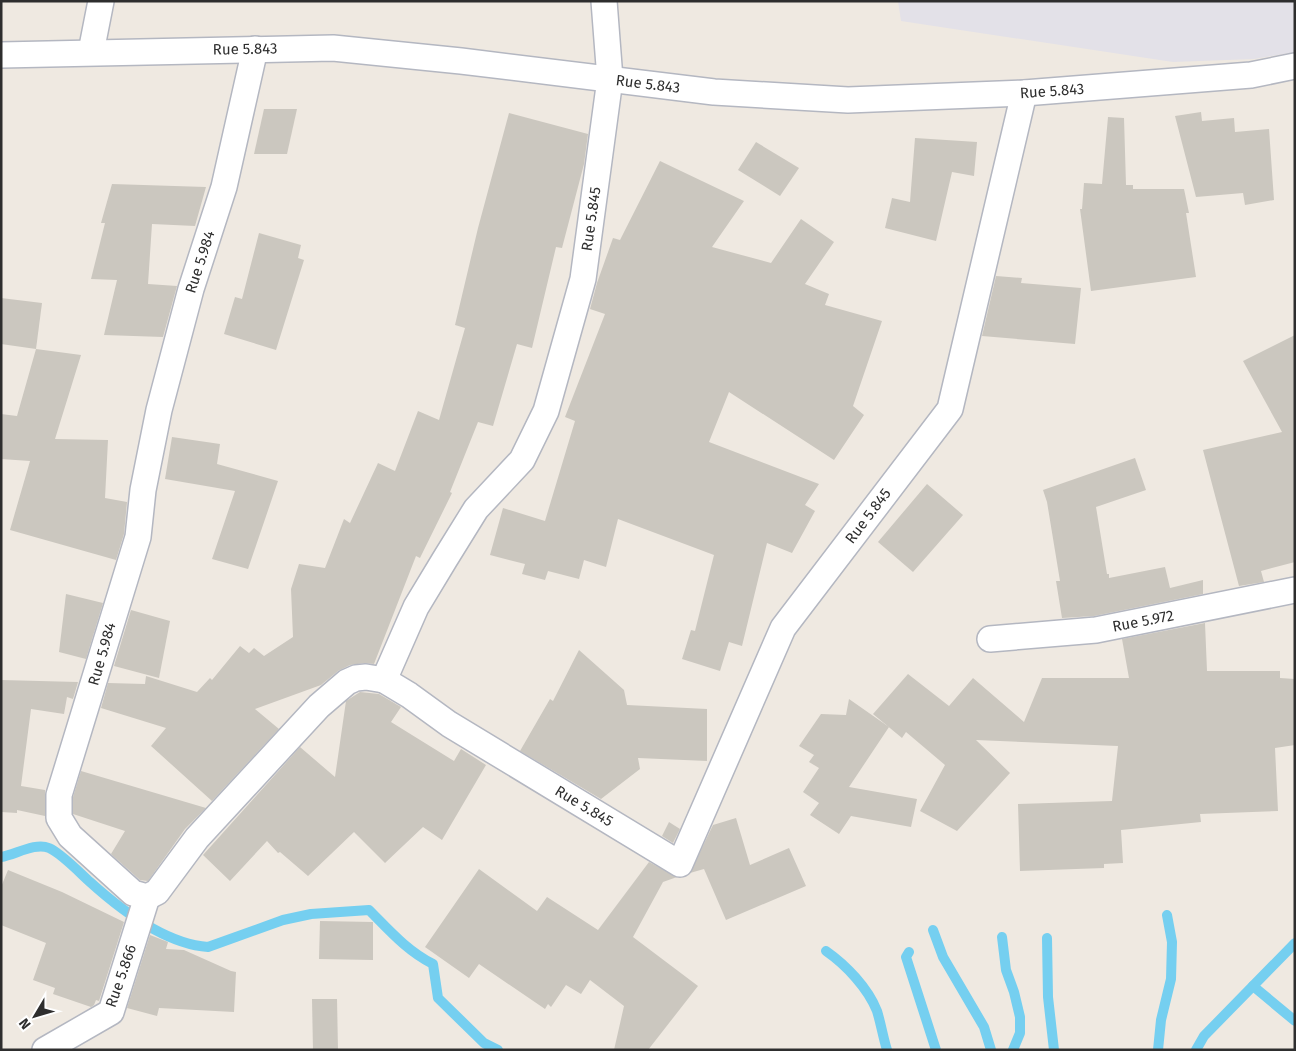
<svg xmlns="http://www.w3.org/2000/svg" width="1296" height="1051" font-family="'Fira Sans',sans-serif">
	<rect width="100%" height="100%" fill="#efe9e1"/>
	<path fill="#e3e1e8" d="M 898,1 L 1295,1 L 1295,52 L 1254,59 L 1173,62 L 901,21 Z"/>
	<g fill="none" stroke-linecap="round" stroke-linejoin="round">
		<g stroke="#75cff0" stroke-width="10">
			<path d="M 1,857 C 15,855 35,842 49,848 C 61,853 80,873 90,882 C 121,910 166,944 208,947 L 283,920 L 311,914 L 369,910 C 389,930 407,951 433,964 L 438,998 L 484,1043 L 498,1050"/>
			<path d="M 933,930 L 943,957 L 984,1027 L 991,1050"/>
			<path d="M 1002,937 L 1006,970 L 1014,992 L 1020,1017 L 1020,1033 L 1013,1050"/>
			<path d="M 1047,938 L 1048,997 L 1054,1050"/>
			<path d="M 826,951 C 846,965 868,988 877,1011 C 881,1024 883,1037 887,1050"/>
			<path d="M 909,952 L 906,957 L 936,1050"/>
			<path d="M 1253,986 L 1295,1021"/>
			<path d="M 1158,1050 L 1161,1020 L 1171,979 L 1172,942 L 1167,915"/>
			<path d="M 1196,1050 L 1204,1036 L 1295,943"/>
		</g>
	</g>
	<g fill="#cbc7bf">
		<path d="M 264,109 L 297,109 L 287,154 L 254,154 Z"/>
		<path d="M 1201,112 L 1202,121 L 1234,118 L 1235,132 L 1269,129 L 1274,200 L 1245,205 L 1243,193 L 1196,197 L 1175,116 Z"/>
		<path d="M 509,113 L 588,134 L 584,164 L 562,248 L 556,247 L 532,348 L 517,344 L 493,426 L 478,422 L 450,492 L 452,493 L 420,558 L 416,556 L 374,664 L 365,663 L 350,665 L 338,671 L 321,685 L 255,709 L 279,729 L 212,801 L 151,746 L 166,728 L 101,708 L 108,683 L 145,684 L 146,676 L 197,692 L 210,678 L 212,680 L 240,646 L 249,653 L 254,648 L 264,656 L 293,637 L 291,589 L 299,564 L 325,568 L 344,519 L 350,523 L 378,463 L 395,471 L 418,411 L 439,420 L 465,328 L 455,325 L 478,228 Z"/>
		<path d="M 1108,117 L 1124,118 L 1126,185 L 1133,185 L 1133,189 L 1184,189 L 1189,213 L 1186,213 L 1196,277 L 1091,291 L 1080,209 L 1082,209 L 1084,183 L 1102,184 Z"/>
		<path d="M 915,138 L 977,142 L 974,176 L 952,172 L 936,241 L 885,228 L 892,198 L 910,202 Z"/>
		<path d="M 756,142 L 799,168 L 780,196 L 738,170 Z"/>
		<path d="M 660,161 L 744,201 L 712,247 L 771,263 L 801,219 L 834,242 L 805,284 L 829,294 L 825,305 L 882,321 L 853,406 L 864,415 L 834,460 L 729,392 L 709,442 L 819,484 L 805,505 L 815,511 L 792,553 L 767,543 L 742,646 L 729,642 L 720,671 L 682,659 L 691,630 L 695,631 L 714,555 L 618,519 L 606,567 L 584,560 L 579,579 L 548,571 L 545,580 L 522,574 L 525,564 L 490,555 L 503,508 L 545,521 L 575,421 L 565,417 L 605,314 L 590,309 L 597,283 L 613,238 L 620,240 Z"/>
		<path d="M 112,184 L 206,187 L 195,226 L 152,224 L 148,284 L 177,286 L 163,337 L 104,335 L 117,280 L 91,279 L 105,223 L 101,223 Z"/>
		<path d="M 259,233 L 301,245 L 298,258 L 304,260 L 276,350 L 224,334 L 235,297 L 242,299 Z"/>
		<path d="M 996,276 L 1022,278 L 1021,283 L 1081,288 L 1075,344 L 982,336 Z"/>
		<path d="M 1,298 L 42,303 L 36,349 L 1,344 Z"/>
		<path d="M 1295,335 L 1295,562 L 1261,571 L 1264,582 L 1239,586 L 1203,450 L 1282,432 L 1243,361 Z"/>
		<path d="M 36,349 L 81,355 L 55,439 L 108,440 L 105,498 L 127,502 L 124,534 L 116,560 L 10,530 L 30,461 L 1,459 L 1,414 L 17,416 Z"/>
		<path d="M 172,437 L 220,444 L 217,464 L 278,481 L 248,569 L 212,559 L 235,491 L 165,479 Z"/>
		<path d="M 1135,458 L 1146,490 L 1096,507 L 1107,574 L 1109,574 L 1109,578 L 1165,567 L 1170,588 L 1203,580 L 1203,594 L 1094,616 L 1062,618 L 1056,581 L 1060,581 L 1047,502 L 1043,490 Z"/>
		<path d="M 927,484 L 963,515 L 913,572 L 878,542 Z"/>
		<path d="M 66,594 L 103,603 L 86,659 L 59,652 Z"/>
		<path d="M 131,610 L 170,621 L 159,678 L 114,666 Z"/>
		<path d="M 1205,623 L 1207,671 L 1280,671 L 1280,678 L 1295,679 L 1295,745 L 1275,748 L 1278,811 L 1200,814 L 1201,822 L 1121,830 L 1123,863 L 1104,864 L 1104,868 L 1020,871 L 1018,804 L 1112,801 L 1118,746 L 976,740 L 1010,773 L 957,831 L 920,811 L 945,765 L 906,732 L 902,738 L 873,714 L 908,674 L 949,706 L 973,678 L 1024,722 L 1042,678 L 1129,678 L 1122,639 Z"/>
		<path d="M 579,650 L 624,690 L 627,705 L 707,709 L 707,761 L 638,758 L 640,769 L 601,799 L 520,751 L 550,699 L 553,701 Z"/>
		<path d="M 1,680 L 78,682 L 73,699 L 67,697 L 64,714 L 31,709 L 21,786 L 45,790 L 45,816 L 17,810 L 17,813 L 1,812 Z"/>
		<path d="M 360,692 L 379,694 L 401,707 L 391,722 L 454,761 L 461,749 L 486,765 L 442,840 L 423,827 L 385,863 L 354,832 L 308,876 L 280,852 L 278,853 L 267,841 L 230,881 L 203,855 L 300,747 L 335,777 L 346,701 Z"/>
		<path d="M 849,699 L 889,727 L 849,787 L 917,799 L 911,827 L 851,816 L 839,834 L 810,815 L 819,803 L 803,792 L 819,768 L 809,762 L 814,755 L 799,746 L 821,714 L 846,715 Z"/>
		<path d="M 81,771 L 206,808 L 185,829 L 148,881 L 140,880 L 111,854 L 125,831 L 73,814 L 73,797 Z"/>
		<path d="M 736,818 L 750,865 L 789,848 L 806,886 L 726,920 L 704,869 L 690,873 L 713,825 Z"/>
		<path d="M 669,822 L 680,829 L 673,843 L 662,836 Z"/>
		<path d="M 649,862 L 677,877 L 663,882 L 633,937 L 698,986 L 648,1050 L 614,1050 L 624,1006 L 590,980 L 581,994 L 566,985 L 551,1007 L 548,1004 L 545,1009 L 479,964 L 469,978 L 425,947 L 479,869 L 537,911 L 547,897 L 598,930 Z"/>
		<path d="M 8,870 L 62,892 L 124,922 L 99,1001 L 96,1000 L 94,1005 L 91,1007 L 53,994 L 55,988 L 33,980 L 46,943 L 1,925 L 1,887 Z"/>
		<path d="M 320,921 L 373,922 L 373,960 L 319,959 Z"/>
		<path d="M 150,935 L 168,942 L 166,949 L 184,950 L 231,971 L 236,972 L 234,1012 L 159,1008 L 157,1016 L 127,1008 Z"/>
		<path d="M 312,999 L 337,999 L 338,1050 L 313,1050 Z"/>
	</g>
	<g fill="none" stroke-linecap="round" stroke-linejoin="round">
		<defs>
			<g id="minor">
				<path d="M 604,1 L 610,79 L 583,279 L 546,411 L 522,460 L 476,509 L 445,559 L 416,607 L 384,680 L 409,695 L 449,724 L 680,864 L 783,628 L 950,409 L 1024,93"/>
				<path d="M 255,49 L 224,187 L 191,289 L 159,410 L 143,490 L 138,537 L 59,795 L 59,818 L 70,836 L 133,893 L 147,897 L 157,892 L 197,838 L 319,706 L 347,682 L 356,678 L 366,677 L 384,680"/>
				<path d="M 91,52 L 101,1"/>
				<path d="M 1,55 L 333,48 L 461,61 L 714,92 L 848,100 L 1024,93 L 1251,75 L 1295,66"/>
				<path d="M 990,639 L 1096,630 L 1295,590"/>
				<path d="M 45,1050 L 111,1012 L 147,897"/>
			</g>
		</defs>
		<use href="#minor" stroke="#b4b7c1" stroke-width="28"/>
		<use href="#minor" stroke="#fff" stroke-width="25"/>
	</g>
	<g text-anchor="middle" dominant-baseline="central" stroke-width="4" stroke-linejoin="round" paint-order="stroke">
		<g font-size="15" fill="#2e2e2e" stroke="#fff">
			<text transform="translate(245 49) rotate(-1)">Rue 5.843</text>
			<text transform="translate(648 84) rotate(7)">Rue 5.843</text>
			<text transform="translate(1052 91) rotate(-4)">Rue 5.843</text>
			<text transform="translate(591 219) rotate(-82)">Rue 5.845</text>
			<text transform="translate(200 262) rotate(-72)">Rue 5.984</text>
			<text transform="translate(868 516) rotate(-53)">Rue 5.845</text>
			<text transform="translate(1143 621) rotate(-11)">Rue 5.972</text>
			<text transform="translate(102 654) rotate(-74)">Rue 5.984</text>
			<text transform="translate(584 806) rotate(31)">Rue 5.845</text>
			<text transform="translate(121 976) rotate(-71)">Rue 5.866</text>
		</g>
	</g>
	<rect width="1296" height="1051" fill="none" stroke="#2e2e2e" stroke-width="5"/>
	<g transform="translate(35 1016) rotate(232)" stroke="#ffffff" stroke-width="4" paint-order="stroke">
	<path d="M0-4L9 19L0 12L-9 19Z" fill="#2e2e2e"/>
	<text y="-8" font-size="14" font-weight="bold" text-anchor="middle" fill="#2e2e2e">N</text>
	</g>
</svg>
